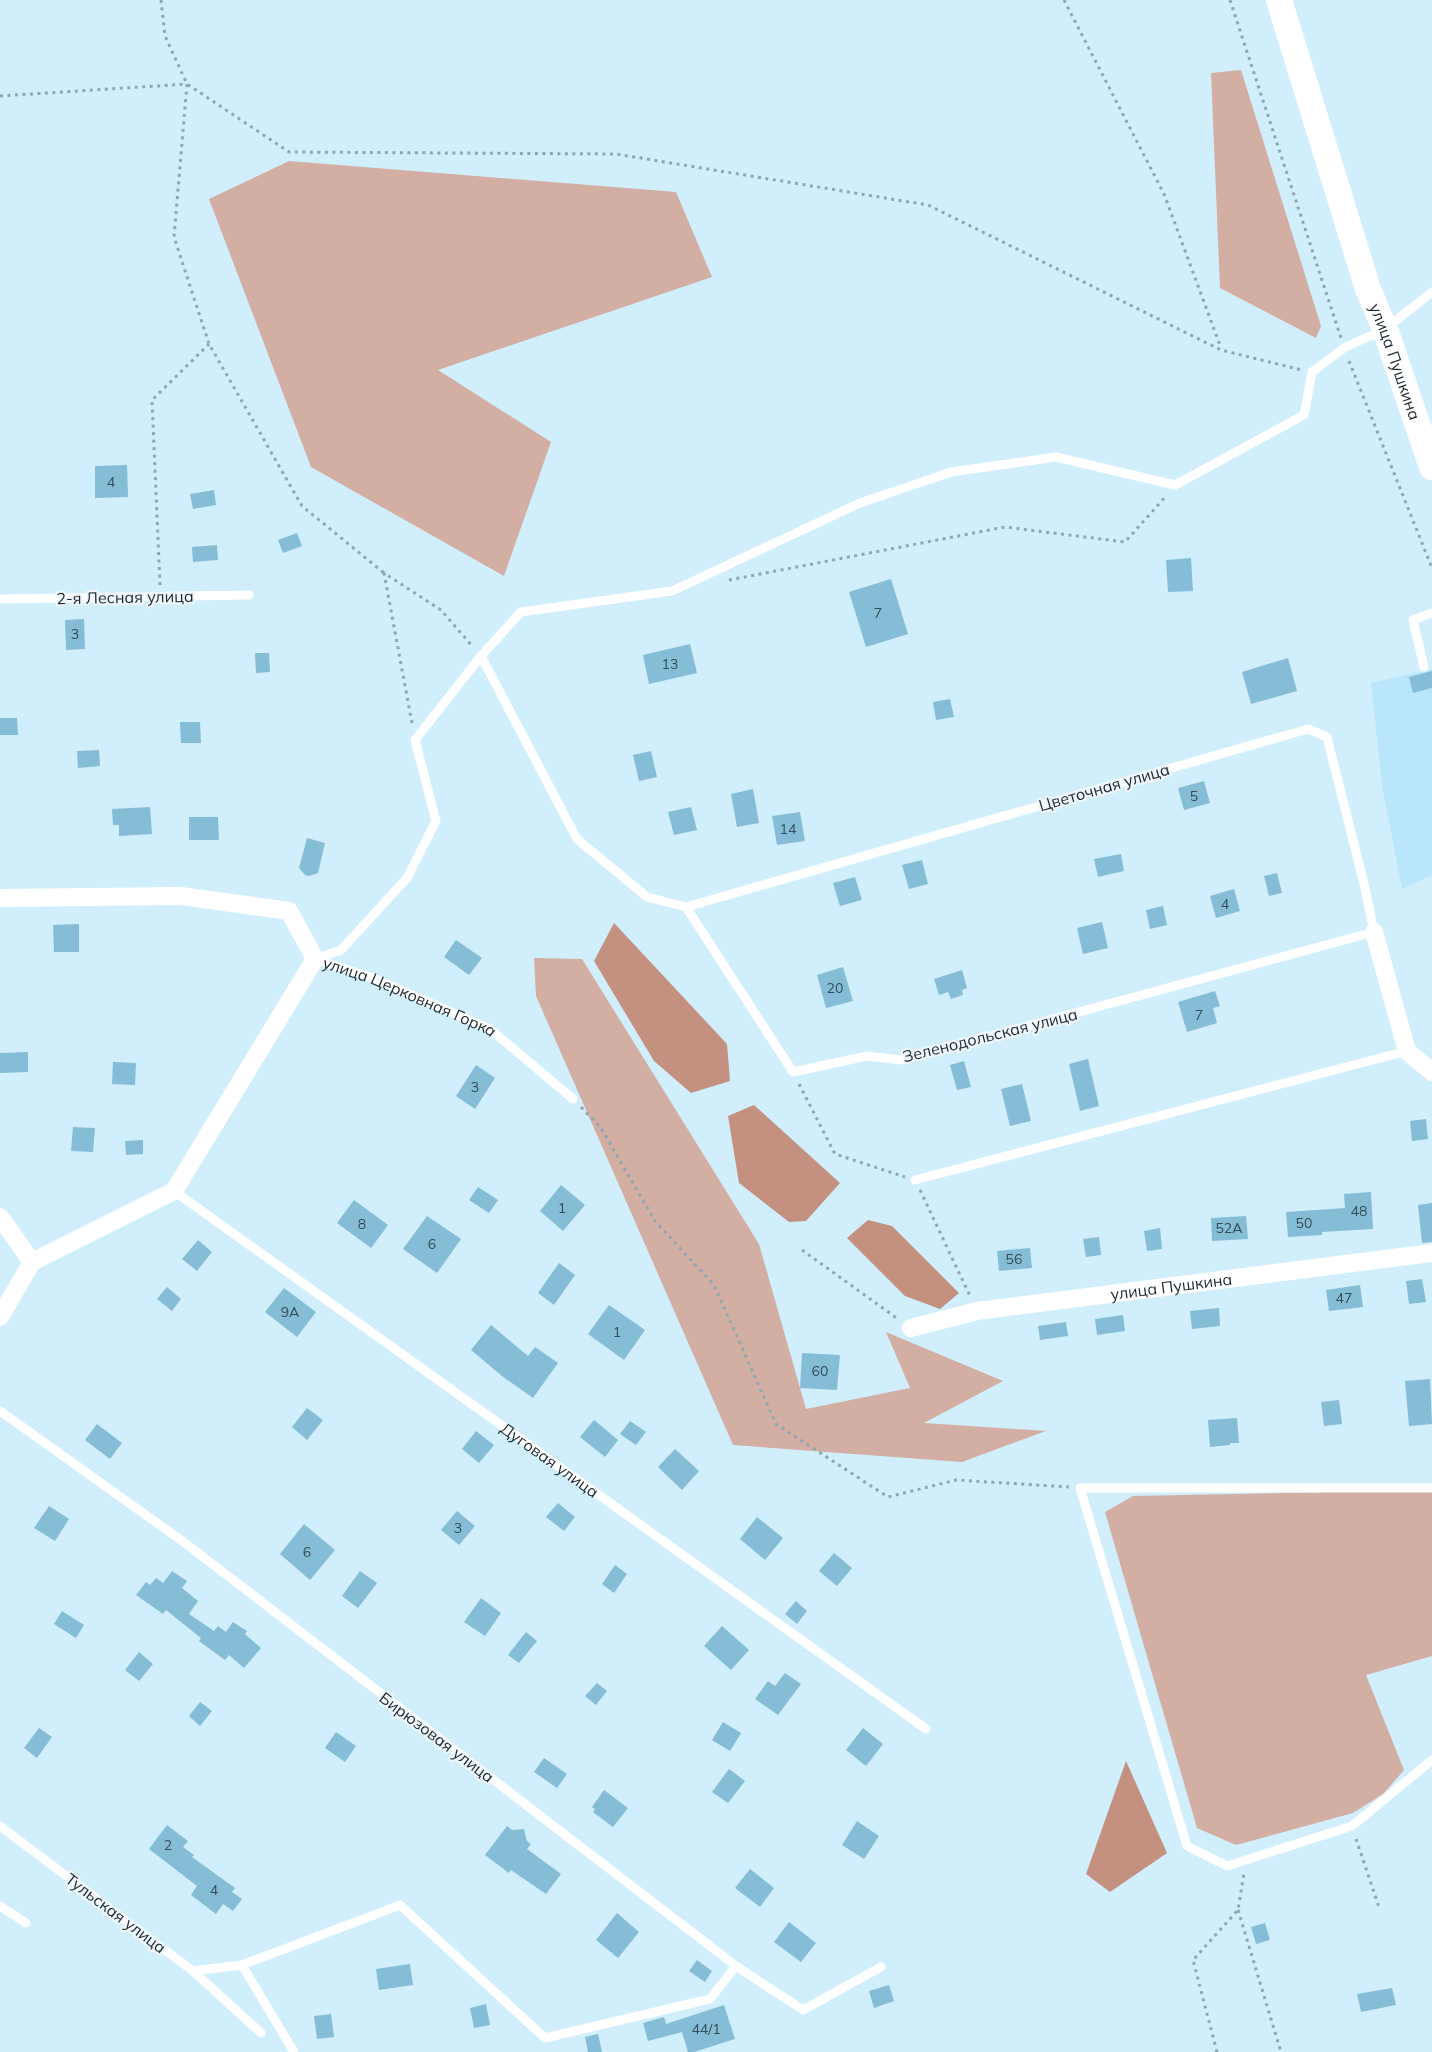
<svg xmlns="http://www.w3.org/2000/svg" width="1432" height="2052" font-family="Mulish,sans-serif">
	<rect width="100%" height="100%" fill="#d1eefc"/>
	<path fill="#bae6fc" d="M 1432,669 L 1432,875 L 1402,889 L 1382,785 L 1371,683 Z"/>
	<g fill="#d3aea2">
		<path d="M 1241,70 L 1321,326 L 1316,338 L 1220,288 L 1211,73 Z"/>
		<path d="M 289,161 L 676,192 L 712,277 L 438,370 L 551,442 L 504,576 L 311,467 L 209,199 Z"/>
		<path d="M 534,958 L 582,959 L 759,1244 L 806,1409 L 910,1388 L 886,1332 L 1003,1381 L 924,1423 L 1046,1431 L 962,1462 L 733,1445 L 536,996 Z"/>
		<path d="M 1432,1490 L 1432,1656 L 1366,1675 L 1404,1770 L 1383,1794 L 1353,1813 L 1236,1845 L 1197,1828 L 1105,1512 L 1133,1496 Z"/>
	</g>
	<g fill="#c4907f">
		<path d="M 614,923 L 727,1044 L 730,1081 L 691,1093 L 654,1061 L 594,961 Z"/>
		<path d="M 754,1105 L 840,1183 L 806,1221 L 789,1222 L 739,1183 L 728,1116 Z"/>
		<path d="M 868,1220 L 892,1226 L 959,1293 L 940,1309 L 905,1296 L 847,1238 Z"/>
		<path d="M 1126,1761 L 1167,1853 L 1110,1892 L 1086,1874 Z"/>
	</g>
	<g fill="#85bcd6">
		<path d="M 127,465 L 128,497 L 95,498 L 95,466 Z"/>
		<path d="M 214,490 L 216,505 L 193,509 L 190,494 Z"/>
		<path d="M 297,533 L 302,546 L 283,553 L 278,540 Z"/>
		<path d="M 217,545 L 218,560 L 193,562 L 192,547 Z"/>
		<path d="M 1191,558 L 1193,591 L 1168,592 L 1166,560 Z"/>
		<path d="M 891,579 L 908,634 L 866,647 L 849,592 Z"/>
		<path d="M 84,619 L 85,649 L 66,650 L 65,620 Z"/>
		<path d="M 690,644 L 697,673 L 649,684 L 643,655 Z"/>
		<path d="M 255,653 L 269,653 L 270,672 L 256,673 Z"/>
		<path d="M 1288,658 L 1297,691 L 1251,704 L 1242,672 Z"/>
		<path d="M 1432,671 L 1432,688 L 1413,693 L 1409,677 Z"/>
		<path d="M 950,699 L 954,717 L 936,720 L 933,702 Z"/>
		<path d="M 0,718 L 17,718 L 18,735 L 0,735 Z"/>
		<path d="M 180,722 L 200,722 L 201,743 L 181,743 Z"/>
		<path d="M 99,750 L 100,766 L 78,768 L 77,751 Z"/>
		<path d="M 651,751 L 657,777 L 639,781 L 633,755 Z"/>
		<path d="M 1204,781 L 1210,803 L 1184,810 L 1178,788 Z"/>
		<path d="M 753,789 L 759,823 L 737,827 L 731,794 Z"/>
		<path d="M 150,807 L 152,834 L 119,836 L 119,825 L 113,825 L 112,809 Z"/>
		<path d="M 691,807 L 697,830 L 674,835 L 668,812 Z"/>
		<path d="M 800,812 L 805,841 L 777,845 L 772,816 Z"/>
		<path d="M 189,817 L 218,817 L 219,840 L 189,840 Z"/>
		<path d="M 307,838 L 325,843 L 318,873 L 309,876 L 305,875 L 299,868 Z"/>
		<path d="M 1121,854 L 1124,871 L 1098,877 L 1094,859 Z"/>
		<path d="M 922,860 L 928,884 L 909,889 L 902,865 Z"/>
		<path d="M 1277,873 L 1282,893 L 1269,896 L 1264,876 Z"/>
		<path d="M 855,877 L 862,900 L 840,906 L 833,883 Z"/>
		<path d="M 1234,889 L 1240,911 L 1216,918 L 1210,896 Z"/>
		<path d="M 1163,906 L 1167,925 L 1150,929 L 1146,910 Z"/>
		<path d="M 1102,922 L 1108,948 L 1083,954 L 1077,928 Z"/>
		<path d="M 79,924 L 79,952 L 54,952 L 53,925 Z"/>
		<path d="M 456,940 L 482,958 L 469,975 L 444,957 Z"/>
		<path d="M 843,967 L 853,1001 L 826,1008 L 817,975 Z"/>
		<path d="M 962,970 L 967,988 L 962,990 L 963,995 L 951,999 L 948,992 L 939,995 L 934,979 Z"/>
		<path d="M 1215,991 L 1220,1006 L 1213,1008 L 1217,1023 L 1187,1032 L 1178,1002 Z"/>
		<path d="M 28,1052 L 28,1072 L 0,1073 L 0,1053 Z"/>
		<path d="M 1088,1059 L 1099,1106 L 1080,1111 L 1069,1064 Z"/>
		<path d="M 964,1061 L 971,1087 L 957,1090 L 950,1065 Z"/>
		<path d="M 113,1062 L 136,1063 L 135,1085 L 112,1084 Z"/>
		<path d="M 476,1065 L 495,1078 L 475,1109 L 456,1096 Z"/>
		<path d="M 1022,1084 L 1031,1121 L 1010,1126 L 1001,1089 Z"/>
		<path d="M 1426,1119 L 1428,1139 L 1412,1141 L 1410,1121 Z"/>
		<path d="M 73,1127 L 95,1128 L 93,1152 L 71,1151 Z"/>
		<path d="M 143,1140 L 143,1154 L 126,1155 L 125,1141 Z"/>
		<path d="M 561,1185 L 585,1205 L 563,1231 L 540,1211 Z"/>
		<path d="M 478,1187 L 498,1200 L 489,1213 L 469,1200 Z"/>
		<path d="M 1371,1192 L 1373,1229 L 1322,1232 L 1322,1235 L 1288,1237 L 1286,1212 L 1345,1208 L 1344,1194 Z"/>
		<path d="M 354,1200 L 388,1225 L 371,1248 L 337,1223 Z"/>
		<path d="M 1432,1203 L 1432,1242 L 1422,1243 L 1418,1205 Z"/>
		<path d="M 427,1216 L 461,1239 L 437,1273 L 403,1249 Z"/>
		<path d="M 1246,1216 L 1248,1239 L 1212,1241 L 1211,1218 Z"/>
		<path d="M 1160,1228 L 1162,1249 L 1147,1251 L 1144,1231 Z"/>
		<path d="M 1099,1237 L 1101,1255 L 1086,1257 L 1083,1239 Z"/>
		<path d="M 198,1240 L 212,1252 L 197,1271 L 182,1259 Z"/>
		<path d="M 1030,1248 L 1032,1268 L 999,1271 L 997,1251 Z"/>
		<path d="M 559,1263 L 575,1275 L 554,1305 L 538,1293 Z"/>
		<path d="M 1422,1279 L 1426,1302 L 1409,1304 L 1406,1281 Z"/>
		<path d="M 1360,1285 L 1363,1307 L 1329,1311 L 1326,1290 Z"/>
		<path d="M 167,1287 L 181,1299 L 172,1311 L 157,1299 Z"/>
		<path d="M 284,1288 L 316,1312 L 297,1337 L 265,1312 Z"/>
		<path d="M 609,1305 L 645,1330 L 624,1360 L 588,1334 Z"/>
		<path d="M 1219,1308 L 1220,1326 L 1192,1329 L 1190,1311 Z"/>
		<path d="M 1123,1315 L 1125,1331 L 1097,1335 L 1095,1319 Z"/>
		<path d="M 1066,1322 L 1068,1336 L 1040,1340 L 1038,1326 Z"/>
		<path d="M 491,1325 L 528,1356 L 535,1347 L 558,1363 L 533,1398 L 502,1376 L 471,1350 Z"/>
		<path d="M 802,1353 L 840,1355 L 837,1390 L 800,1388 Z"/>
		<path d="M 1430,1379 L 1432,1424 L 1409,1426 L 1405,1381 Z"/>
		<path d="M 1339,1400 L 1342,1424 L 1324,1426 L 1321,1402 Z"/>
		<path d="M 307,1408 L 323,1420 L 307,1440 L 292,1427 Z"/>
		<path d="M 1237,1418 L 1239,1443 L 1230,1443 L 1230,1445 L 1210,1447 L 1208,1420 Z"/>
		<path d="M 594,1420 L 618,1440 L 605,1457 L 580,1437 Z"/>
		<path d="M 630,1421 L 646,1432 L 636,1445 L 620,1434 Z"/>
		<path d="M 97,1424 L 122,1443 L 110,1459 L 85,1440 Z"/>
		<path d="M 476,1431 L 494,1445 L 479,1463 L 462,1449 Z"/>
		<path d="M 675,1449 L 699,1471 L 682,1490 L 658,1467 Z"/>
		<path d="M 558,1503 L 575,1517 L 564,1531 L 546,1517 Z"/>
		<path d="M 49,1506 L 69,1519 L 55,1541 L 34,1528 Z"/>
		<path d="M 457,1511 L 475,1526 L 459,1545 L 441,1530 Z"/>
		<path d="M 757,1517 L 783,1538 L 765,1560 L 740,1539 Z"/>
		<path d="M 304,1524 L 335,1550 L 310,1580 L 280,1554 Z"/>
		<path d="M 834,1553 L 852,1568 L 837,1586 L 819,1571 Z"/>
		<path d="M 615,1565 L 627,1574 L 614,1593 L 602,1584 Z"/>
		<path d="M 172,1571 L 187,1581 L 182,1588 L 198,1601 L 189,1614 L 214,1631 L 218,1626 L 226,1632 L 233,1622 L 247,1631 L 245,1634 L 261,1648 L 244,1668 L 229,1655 L 225,1660 L 199,1641 L 201,1638 L 166,1610 L 163,1614 L 136,1595 L 146,1582 L 150,1585 L 156,1578 L 163,1583 Z"/>
		<path d="M 360,1571 L 377,1583 L 358,1608 L 342,1596 Z"/>
		<path d="M 481,1598 L 501,1613 L 485,1636 L 464,1622 Z"/>
		<path d="M 796,1601 L 807,1611 L 797,1624 L 785,1614 Z"/>
		<path d="M 62,1611 L 84,1625 L 76,1638 L 54,1624 Z"/>
		<path d="M 722,1626 L 749,1650 L 731,1670 L 704,1646 Z"/>
		<path d="M 526,1632 L 537,1641 L 519,1663 L 508,1655 Z"/>
		<path d="M 139,1652 L 153,1664 L 139,1681 L 125,1670 Z"/>
		<path d="M 785,1673 L 801,1684 L 778,1715 L 755,1699 L 768,1681 L 775,1686 Z"/>
		<path d="M 597,1683 L 607,1691 L 596,1705 L 585,1696 Z"/>
		<path d="M 200,1702 L 212,1711 L 200,1726 L 189,1716 Z"/>
		<path d="M 723,1722 L 741,1733 L 730,1751 L 712,1740 Z"/>
		<path d="M 39,1728 L 52,1737 L 37,1758 L 24,1748 Z"/>
		<path d="M 863,1728 L 883,1744 L 866,1766 L 846,1750 Z"/>
		<path d="M 336,1732 L 356,1746 L 345,1762 L 325,1748 Z"/>
		<path d="M 544,1758 L 567,1774 L 557,1788 L 534,1772 Z"/>
		<path d="M 729,1769 L 745,1781 L 728,1803 L 712,1792 Z"/>
		<path d="M 604,1790 L 628,1808 L 613,1827 L 593,1812 L 595,1809 L 592,1807 Z"/>
		<path d="M 857,1821 L 879,1836 L 864,1859 L 842,1845 Z"/>
		<path d="M 167,1825 L 188,1841 L 183,1847 L 194,1855 L 192,1857 L 235,1888 L 232,1892 L 242,1899 L 233,1911 L 223,1904 L 216,1914 L 191,1895 L 197,1886 L 149,1849 Z"/>
		<path d="M 507,1826 L 512,1830 L 524,1829 L 527,1841 L 531,1844 L 527,1849 L 561,1874 L 546,1894 L 511,1870 L 509,1873 L 485,1855 Z"/>
		<path d="M 750,1869 L 774,1888 L 760,1907 L 735,1888 Z"/>
		<path d="M 617,1913 L 639,1932 L 618,1958 L 596,1940 Z"/>
		<path d="M 789,1922 L 816,1943 L 801,1962 L 774,1942 Z"/>
		<path d="M 1265,1923 L 1270,1940 L 1256,1944 L 1251,1927 Z"/>
		<path d="M 697,1960 L 712,1971 L 705,1982 L 689,1971 Z"/>
		<path d="M 410,1964 L 413,1985 L 379,1990 L 376,1969 Z"/>
		<path d="M 889,1985 L 894,2001 L 874,2008 L 869,1991 Z"/>
		<path d="M 1392,1988 L 1396,2005 L 1361,2012 L 1357,1994 Z"/>
		<path d="M 486,2004 L 490,2025 L 474,2028 L 470,2008 Z"/>
		<path d="M 724,2005 L 735,2039 L 694,2052 L 688,2052 L 682,2032 L 648,2041 L 643,2023 L 664,2017 L 666,2024 Z"/>
		<path d="M 331,2014 L 334,2037 L 317,2039 L 314,2016 Z"/>
		<path d="M 598,2034 L 602,2052 L 588,2052 L 585,2037 Z"/>
	</g>
	<g fill="none" stroke-linecap="round" stroke-linejoin="round">
		<g stroke="#8fa6b1" stroke-width="3" stroke-dasharray="3 4.5" stroke-linecap="butt">
			<path d="M 161,0 L 165,36 L 187,84 L 289,152 L 616,154 L 928,205 L 1221,350 L 1302,370"/>
			<path d="M 1064,0 L 1164,194 L 1221,348"/>
			<path d="M 1230,0 L 1341,338"/>
			<path d="M 0,96 L 187,84 L 174,237 L 209,344 L 302,506 L 384,573"/>
			<path d="M 1349,361 L 1432,568"/>
			<path d="M 729,580 L 1005,527 L 1125,542 L 1167,495"/>
			<path d="M 160,585 L 152,400 L 209,344"/>
			<path d="M 412,723 L 384,573 L 441,610 L 473,647"/>
			<path d="M 799,1084 L 835,1154 L 905,1177"/>
			<path d="M 581,1107 L 601,1128 L 655,1221 L 714,1285 L 776,1424 L 888,1497 L 956,1480 L 1069,1487"/>
			<path d="M 920,1190 L 970,1296"/>
			<path d="M 802,1250 L 898,1319"/>
			<path d="M 1356,1839 L 1380,1910"/>
			<path d="M 1238,1910 L 1281,2052"/>
			<path d="M 1217,2052 L 1193,1960 L 1238,1910 L 1244,1873"/>
		</g>
		<g stroke="#fff" stroke-width="9">
			<path d="M 0,599 L 249,595"/>
			<path d="M 481,656 L 577,839 L 647,897 L 686,907 L 1308,729 L 1327,737 L 1365,888 L 1374,932 L 902,1060 L 867,1056 L 793,1072 L 686,907"/>
			<path d="M 1424,667 L 1413,620 L 1432,613"/>
			<path d="M 315,959 L 341,950 L 407,878 L 436,821 L 415,740 L 481,656 L 521,612 L 672,591 L 860,503 L 951,472 L 1056,457 L 1175,485 L 1304,415 L 1312,372 L 1344,348 L 1385,329 L 1432,292"/>
			<path id="s1" d="M 315,959 L 373,978 L 490,1029 L 573,1099"/>
			<path d="M 915,1180 L 1407,1051"/>
			<path id="s2" d="M 174,1191 L 926,1729"/>
			<path d="M 0,1411 L 185,1543 L 736,1966 L 803,2010 L 881,1967"/>
			<path d="M 1432,1488 L 1080,1488 L 1187,1846 L 1227,1866 L 1352,1826 L 1432,1760"/>
			<path d="M 0,1826 L 193,1971 L 242,1965"/>
			<path d="M 0,1906 L 26,1923"/>
			<path d="M 193,1971 L 261,2033"/>
			<path d="M 294,2052 L 242,1965 L 400,1905 L 545,2038 L 710,1999 L 736,1966"/>
		</g>
		<g stroke="#fff" stroke-width="18">
			<path d="M 0,898 L 181,896 L 289,911 L 315,959 L 174,1191 L 32,1262 L 0,1317"/>
			<path d="M 1374,932 L 1407,1051 L 1432,1072"/>
			<path d="M 0,1217 L 32,1262"/>
			<path id="s3" d="M 911,1328 L 977,1311 L 1432,1253"/>
		</g>
		<path stroke="#fff" stroke-width="26" id="s4" d="M 1279,0 L 1368,289 L 1385,329 L 1432,467"/>
	</g>
	<g text-anchor="middle" dominant-baseline="central" stroke-width="4.5" stroke-linejoin="round" paint-order="stroke">
		<g font-size="14" fill="#354c58">
			<text x="111" y="482">4</text>
			<text x="878" y="613">7</text>
			<text x="75" y="634">3</text>
			<text x="670" y="664">13</text>
			<text x="1194" y="796">5</text>
			<text x="788" y="829">14</text>
			<text x="1225" y="904">4</text>
			<text x="835" y="988">20</text>
			<text x="1199" y="1015">7</text>
			<text x="475" y="1087">3</text>
			<text x="562" y="1208">1</text>
			<text x="1359" y="1211">48</text>
			<text x="1304" y="1223">50</text>
			<text x="362" y="1224">8</text>
			<text x="1229" y="1228">52А</text>
			<text x="432" y="1244">6</text>
			<text x="1014" y="1259">56</text>
			<text x="1344" y="1298">47</text>
			<text x="290" y="1312">9А</text>
			<text x="617" y="1332">1</text>
			<text x="820" y="1371">60</text>
			<text x="458" y="1528">3</text>
			<text x="307" y="1552">6</text>
			<text x="168" y="1845">2</text>
			<text x="214" y="1890">4</text>
			<text x="706" y="2029">44/1</text>
		</g>
		<g font-size="16" fill="#1a272e" stroke="#f0f7fb">
			<text stroke="none"><textPath href="#s4" startOffset="380">улица Пушкина</textPath></text>
			<text transform="translate(125 597) rotate(-1)">2-я Лесная улица</text>
			<text transform="translate(1104 787) rotate(-16)">Цветочная улица</text>
			<text stroke="none"><textPath href="#s1" startOffset="102">улица Церковная Горка</textPath></text>
			<text transform="translate(990 1035) rotate(-14)">Зеленодольская улица</text>
			<text stroke="none"><textPath href="#s3" startOffset="264">улица Пушкина</textPath></text>
			<text stroke="none"><textPath href="#s2" startOffset="462">Дуговая улица</textPath></text>
			<text transform="translate(437 1737) rotate(37)">Бирюзовая улица</text>
			<text transform="translate(116 1913) rotate(37)">Тульская улица</text>
		</g>
	</g>
</svg>
